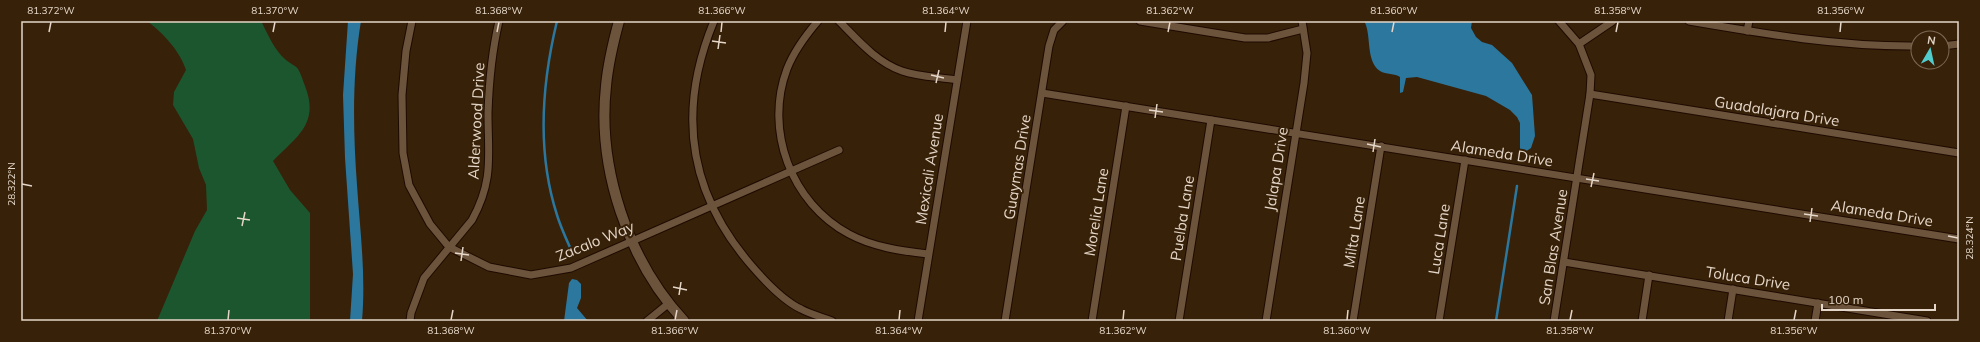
<svg xmlns="http://www.w3.org/2000/svg" width="1980" height="342" font-family="Mulish,sans-serif">
	<rect width="100%" height="100%" fill="#372109"/>
	<path fill="#1c562e" d="M 147,21 L 261,21 C 268,34 274,50 286,60 C 289,63 295,65 298,69 C 301,74 303,81 305,86 C 320,124 296,137 273,161 L 290,190 L 310,213 L 310,321 L 157,321 L 195,231 L 207,210 L 206,185 L 199,168 L 193,139 L 173,105 L 174,92 L 186,70 C 180,51 163,33 147,21 Z"/>
	<g fill="#2b779e">
		<path d="M 348,21 L 361,21 C 352,75 353,131 357,185 C 360,230 366,275 362,321 L 350,321 L 353,274 L 345,158 L 343,95 Z"/>
		<path d="M 1364,21 L 1472,21 L 1471,28 L 1476,37 L 1482,42 L 1492,45 L 1512,63 L 1532,95 L 1535,136 L 1531,148 L 1525,152 L 1520,149 L 1520,123 L 1517,117 L 1510,110 L 1486,96 L 1417,77 L 1406,78 L 1403,92 L 1400,93 L 1400,77 C 1395,73 1386,75 1380,71 C 1365,61 1372,34 1364,21 Z"/>
		<path d="M 572,279 L 577,280 L 581,284 L 581,298 L 577,308 L 588,321 L 564,321 L 569,283 Z"/>
	</g>
	<g fill="none" stroke-linecap="round" stroke-linejoin="round">
		<g stroke="#2b779e" stroke-width="2.5">
			<path d="M 557,21 C 542,83 537,153 557,215 C 561,228 567,241 573,254"/>
			<path d="M 1496,321 L 1517,186"/>
		</g>
		<defs>
			<g id="street">
				<path d="M 412,21 L 406,51 L 402,95 L 403,153 L 409,185 L 430,224 L 449,247 L 489,267 L 531,275 L 571,268 L 839,150"/>
				<path d="M 714,21 C 677,110 688,192 751,265 C 763,279 784,301 801,309 C 810,314 822,317 832,321"/>
				<path d="M 818,21 C 806,35 794,51 787,69 C 764,130 791,203 849,234 C 873,247 901,251 928,254"/>
				<path d="M 839,21 C 857,39 876,62 902,71 C 919,77 939,77 957,80"/>
				<path d="M 1140,21 L 1245,38 L 1268,38 L 1303,29"/>
				<path d="M 1689,21 C 1765,34 1841,47 1918,46"/>
				<path d="M 1747,31 L 1749,21"/>
				<path d="M 1579,44 L 1613,21"/>
				<path d="M 1942,46 L 1959,44"/>
				<path d="M 1042,93 L 1959,239"/>
				<path d="M 1590,94 L 1959,153"/>
				<path d="M 1564,262 L 1927,321"/>
				<path d="M 410,321 L 411,313 L 424,278 L 472,220 C 494,180 488,156 488,113 C 489,82 492,51 499,21"/>
				<path d="M 647,321 L 668,304"/>
				<path d="M 918,321 L 967,21"/>
				<path d="M 1005,321 L 1049,46 L 1054,30 L 1063,21"/>
				<path d="M 1092,321 L 1126,106"/>
				<path d="M 1179,321 L 1211,120"/>
				<path d="M 1266,321 L 1304,83 L 1307,53 L 1302,21"/>
				<path d="M 1353,321 L 1381,146"/>
				<path d="M 1439,321 L 1465,160"/>
				<path d="M 1554,321 L 1590,94 L 1591,75 L 1579,44 L 1559,21"/>
				<path d="M 1642,321 L 1649,275"/>
				<path d="M 1728,321 L 1733,289"/>
				<path d="M 1815,321 L 1818,303"/>
			</g>
			<path id="secondary" d="M 619,21 C 613,43 608,64 606,86 C 597,168 628,261 684,321"/>
		</defs>
		<use href="#street" stroke="#1e0a00" stroke-width="9"/>
		<use href="#secondary" stroke="#1e0a00" stroke-width="12"/>
		<use href="#street" stroke="#6c533b" stroke-width="7"/>
		<use href="#secondary" stroke="#6c533b" stroke-width="10"/>
	</g>
	<path fill="none" stroke="#e4d6c8" stroke-width="1.5" d="M 49,32 L 51,22M 273,32 L 275,22M 497,32 L 499,22M 721,32 L 722,22M 945,32 L 946,22M 1168,32 L 1170,22M 1392,32 L 1394,22M 1616,32 L 1618,22M 1840,32 L 1841,22M 712,41 L 726,43M 718,49 L 720,35M 931,75 L 944,78M 936,83 L 939,70M 1149,110 L 1163,112M 1155,118 L 1157,104M 1367,144 L 1381,147M 1373,152 L 1375,139M 1586,179 L 1599,181M 22,184 L 32,186M 1591,187 L 1594,173M 1804,214 L 1818,216M 237,218 L 250,220M 1810,222 L 1812,208M 242,226 L 245,212M 1948,236 L 1958,238M 455,253 L 469,255M 461,261 L 463,247M 673,287 L 687,290M 679,295 L 681,282M 228,320 L 229,310M 451,320 L 453,310M 675,320 L 677,310M 899,320 L 900,310M 1123,320 L 1124,310M 1347,320 L 1348,310M 1570,320 L 1572,310M 1794,320 L 1796,310"/>
	<g text-anchor="middle" dominant-baseline="central" stroke-width="4" stroke-linejoin="round" paint-order="stroke">
		<g font-size="15" fill="#e4d6c8" stroke="#372109">
			<text transform="translate(1777 111) rotate(9)">Guadalajara Drive</text>
			<text transform="translate(476 121) rotate(-87)">Alderwood Drive</text>
			<text transform="translate(1502 153) rotate(9)">Alameda Drive</text>
			<text transform="translate(1017 167) rotate(-81)">Guaymas Drive</text>
			<text transform="translate(929 169) rotate(-81)">Mexicali Avenue</text>
			<text transform="translate(1276 169) rotate(-81)">Jalapa Drive</text>
			<text transform="translate(1096 212) rotate(-81)">Morelia Lane</text>
			<text transform="translate(1882 213) rotate(9)">Alameda Drive</text>
			<text transform="translate(1182 218) rotate(-81)">Puelba Lane</text>
			<text transform="translate(1354 232) rotate(-81)">Milta Lane</text>
			<text transform="translate(1439 239) rotate(-81)">Luca Lane</text>
			<text transform="translate(595 241) rotate(-22)">Zacalo Way</text>
			<text transform="translate(1553 247) rotate(-81)">San Blas Avenue</text>
			<text transform="translate(1748 278) rotate(9)">Toluca Drive</text>
		</g>
	</g>
	<rect width="1980" height="342" fill="none" stroke="#372109" stroke-width="44"/>
	<g transform="translate(1930 50) rotate(9)"><circle r="19" fill="#372109" stroke="#7c6955"/>
	<path d="M0-3L7 15L0 10L-7 15Z" fill="#52cdcd"/>
	<text y="-6" font-size="11" font-weight="bold" text-anchor="middle" fill="#e4d6c8">N</text>
	</g>
	<path d="M1822 304v6h113v-6" fill="none" stroke="#e4d6c8" stroke-width="2"/>
	<text x="1828" y="304" font-size="12" fill="#e4d6c8" stroke="#372109" stroke-width="3" paint-order="stroke">100 m</text>
	<rect x="22" y="22" width="1936" height="298" fill="none" stroke="#e4d6c8" stroke-width="1.5"/>
	<g font-size="10" text-anchor="middle" fill="#e4d6c8">
		<text x="51" y="14">81.372°W</text>
		<text x="275" y="14">81.370°W</text>
		<text x="499" y="14">81.368°W</text>
		<text x="722" y="14">81.366°W</text>
		<text x="946" y="14">81.364°W</text>
		<text x="1170" y="14">81.362°W</text>
		<text x="1394" y="14">81.360°W</text>
		<text x="1618" y="14">81.358°W</text>
		<text x="1841" y="14">81.356°W</text>
		<text transform="translate(11 184) rotate(-90)" y="4">28.322°N</text>
		<text transform="translate(1969 238) rotate(-90)" y="4">28.324°N</text>
		<text x="228" y="334">81.370°W</text>
		<text x="451" y="334">81.368°W</text>
		<text x="675" y="334">81.366°W</text>
		<text x="899" y="334">81.364°W</text>
		<text x="1123" y="334">81.362°W</text>
		<text x="1347" y="334">81.360°W</text>
		<text x="1570" y="334">81.358°W</text>
		<text x="1794" y="334">81.356°W</text>
	</g>
</svg>
